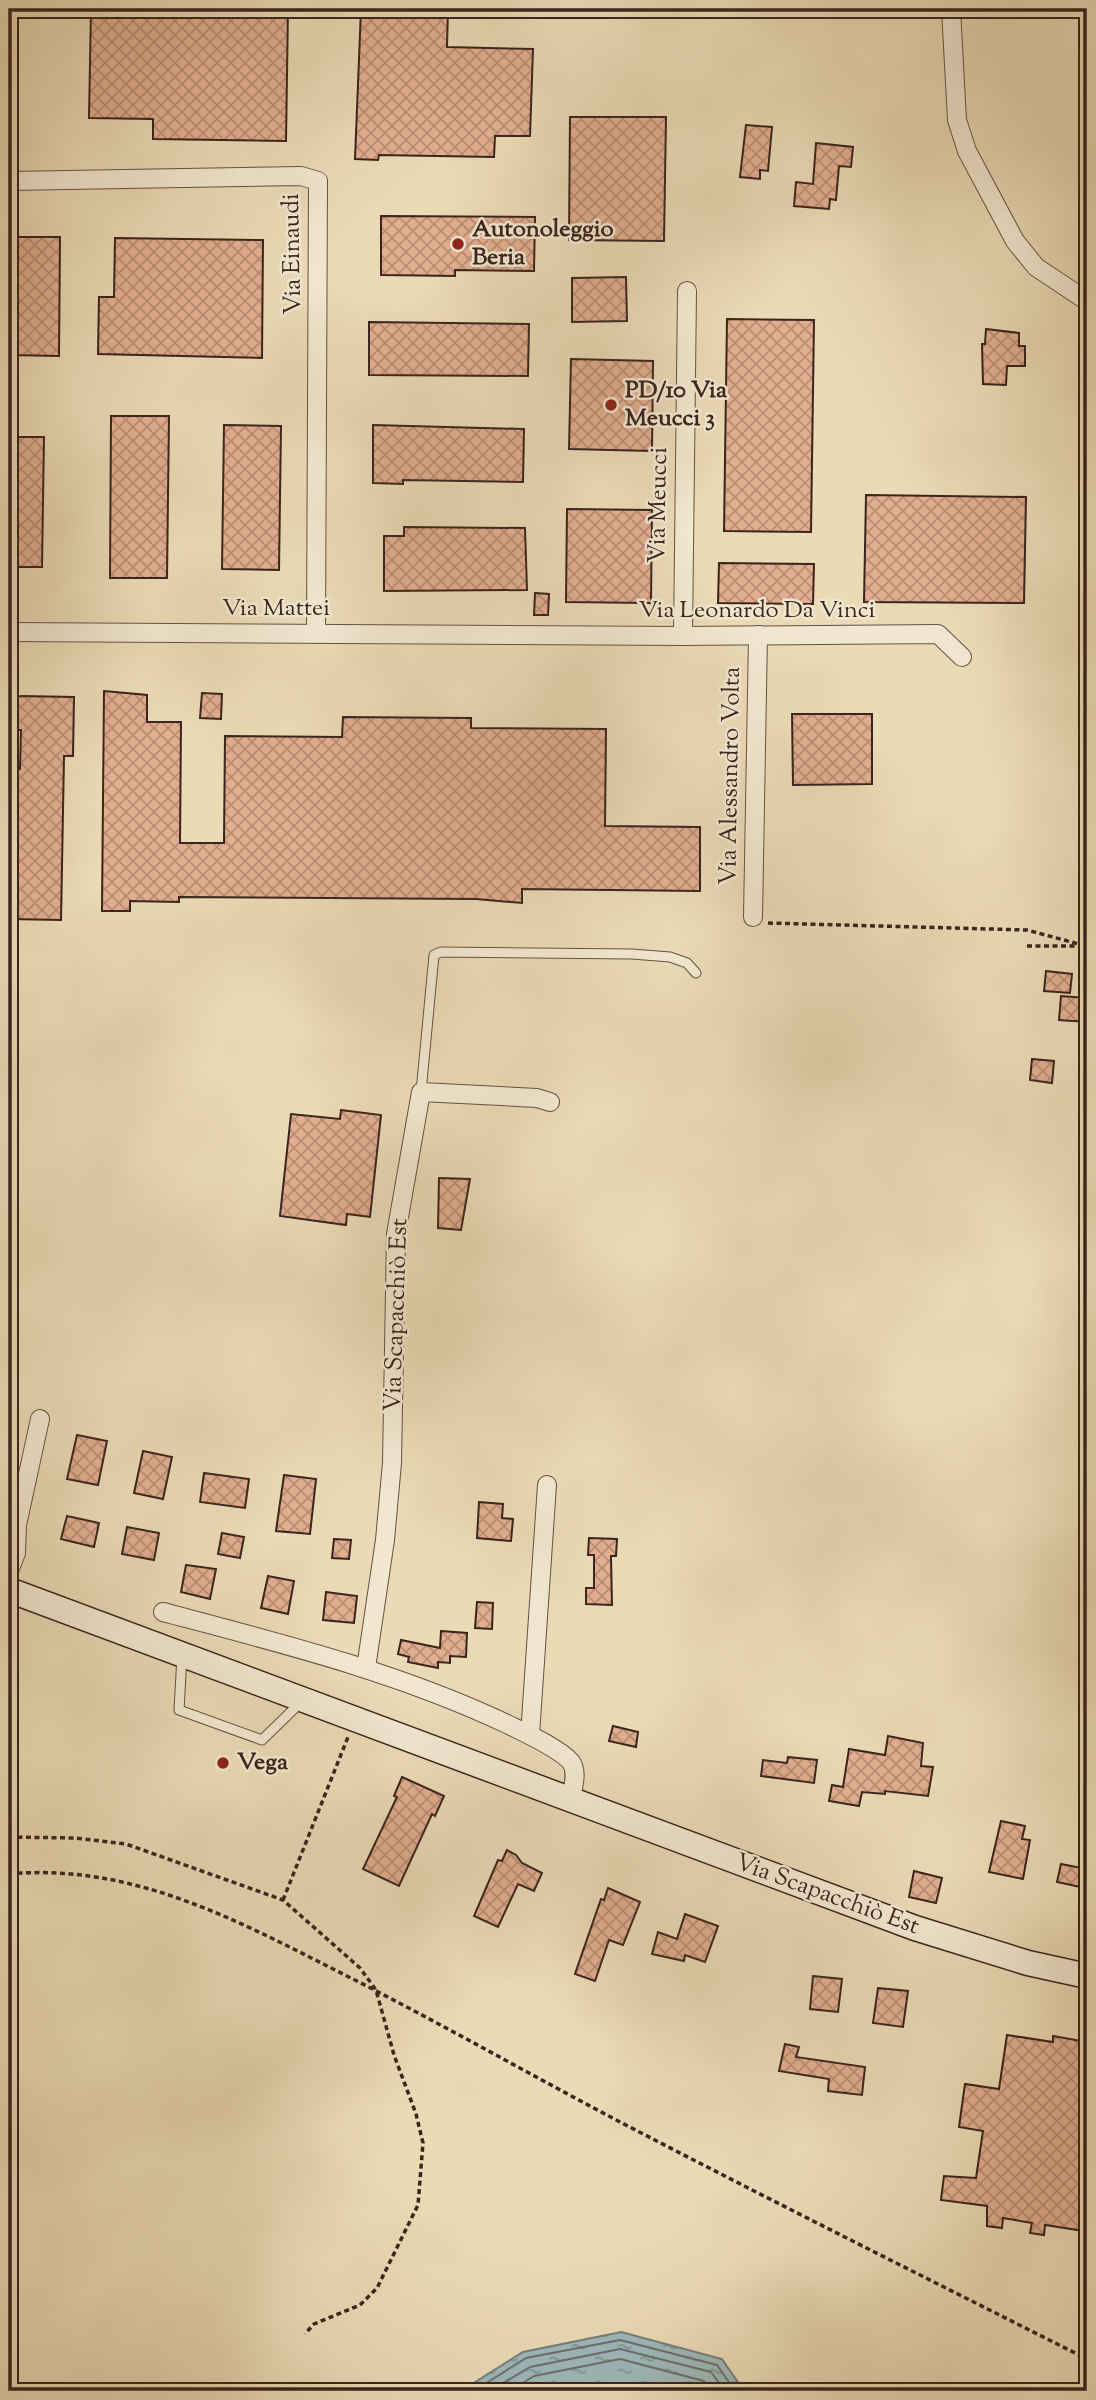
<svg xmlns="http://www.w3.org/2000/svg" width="1096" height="2400" font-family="'Sorts Mill Goudy',serif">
	<defs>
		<pattern id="water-ripples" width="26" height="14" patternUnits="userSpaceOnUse" patternTransform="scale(1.75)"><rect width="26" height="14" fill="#9db8ba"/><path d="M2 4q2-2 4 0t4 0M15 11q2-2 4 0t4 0" fill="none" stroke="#819596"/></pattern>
		<pattern id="building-cross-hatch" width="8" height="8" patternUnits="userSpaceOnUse" patternTransform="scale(1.75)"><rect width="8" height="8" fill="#e2ae90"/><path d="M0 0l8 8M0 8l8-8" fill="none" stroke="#b88d75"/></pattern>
	</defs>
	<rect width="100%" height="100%" fill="#eadab6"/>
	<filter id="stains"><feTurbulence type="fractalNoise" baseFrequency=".00286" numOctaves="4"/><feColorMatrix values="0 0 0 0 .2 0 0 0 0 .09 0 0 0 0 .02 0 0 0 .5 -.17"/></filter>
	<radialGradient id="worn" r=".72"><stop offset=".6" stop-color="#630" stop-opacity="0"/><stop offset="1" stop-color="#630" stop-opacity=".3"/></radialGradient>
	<path fill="url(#water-ripples)" stroke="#757d7b" stroke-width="2" d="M 621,2332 L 722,2359 L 744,2391 L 461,2391 L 523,2352 Z"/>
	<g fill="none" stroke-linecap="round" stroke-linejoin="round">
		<g stroke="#6c6e6b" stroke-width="2">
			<path d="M 474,2391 L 526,2358 L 620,2340 L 717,2365 L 735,2391"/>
			<path d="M 490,2391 L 530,2367 L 620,2349 L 711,2372 L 725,2391"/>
			<path d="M 510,2391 L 534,2376 L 620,2359 L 704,2381 L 712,2391"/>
		</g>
	</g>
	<g fill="url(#building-cross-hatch)" stroke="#3a241c" stroke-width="2">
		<path d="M 91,9 L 288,9 L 286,141 L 153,139 L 153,119 L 89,118 Z"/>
		<path d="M 361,9 L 448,9 L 447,47 L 533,49 L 530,136 L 495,136 L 494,157 L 379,155 L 378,160 L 355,159 Z"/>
		<path d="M 570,117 L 666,117 L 664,241 L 569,240 Z"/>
		<path d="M 746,125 L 772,127 L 768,171 L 760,170 L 760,179 L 740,177 Z"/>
		<path d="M 816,143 L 853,147 L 851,167 L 839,166 L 836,200 L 830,199 L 829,209 L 794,206 L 796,182 L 813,184 Z"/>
		<path d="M 381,216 L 535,217 L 534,271 L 455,270 L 455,276 L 381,275 Z"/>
		<path d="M 9,237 L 60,237 L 59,356 L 9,355 Z"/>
		<path d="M 115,238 L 263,240 L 262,358 L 98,354 L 99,297 L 114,297 Z"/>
		<path d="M 626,277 L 627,321 L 572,322 L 572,278 Z"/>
		<path d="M 727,319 L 814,320 L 811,532 L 724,531 Z"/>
		<path d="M 369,322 L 529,324 L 528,376 L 369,375 Z"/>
		<path d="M 986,329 L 1019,333 L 1019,346 L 1025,346 L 1025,366 L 1007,366 L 1006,385 L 983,384 L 982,344 L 985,344 Z"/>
		<path d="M 571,359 L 653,361 L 652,451 L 569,449 Z"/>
		<path d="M 111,416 L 169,416 L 167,578 L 110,578 Z"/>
		<path d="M 224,425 L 281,426 L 279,570 L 222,569 Z"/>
		<path d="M 373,425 L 524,429 L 523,482 L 403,480 L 403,484 L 373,483 Z"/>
		<path d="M 9,437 L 44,437 L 42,567 L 9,567 Z"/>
		<path d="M 866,495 L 1026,497 L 1024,603 L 864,602 Z"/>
		<path d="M 567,509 L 652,510 L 651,603 L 566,602 Z"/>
		<path d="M 404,527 L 525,528 L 527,590 L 384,591 L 384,536 L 404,536 Z"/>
		<path d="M 719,563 L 814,564 L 813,604 L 718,603 Z"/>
		<path d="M 535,593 L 549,594 L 548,615 L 534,615 Z"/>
		<path d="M 104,691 L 147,695 L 147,722 L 181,722 L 180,843 L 224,843 L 225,736 L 342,737 L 343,717 L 471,718 L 471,728 L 606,729 L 605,826 L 700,827 L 700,891 L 522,889 L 522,903 L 476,899 L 179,897 L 179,902 L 130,901 L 130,911 L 102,911 Z"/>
		<path d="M 202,693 L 222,694 L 221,719 L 200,718 Z"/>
		<path d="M 22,696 L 74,697 L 73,756 L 64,756 L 61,920 L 9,919 L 9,768 L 20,769 L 21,730 L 11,730 L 11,697 Z"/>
		<path d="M 792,714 L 872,714 L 872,784 L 793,785 Z"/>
		<path d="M 1046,971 L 1072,974 L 1070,993 L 1044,991 Z"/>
		<path d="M 1061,996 L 1087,998 L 1087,1022 L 1059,1020 Z"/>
		<path d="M 1032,1059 L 1054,1061 L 1052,1083 L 1030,1080 Z"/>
		<path d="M 341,1110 L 381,1115 L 370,1217 L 347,1214 L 346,1225 L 280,1216 L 291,1114 L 340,1119 Z"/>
		<path d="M 439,1178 L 470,1179 L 461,1230 L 438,1228 Z"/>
		<path d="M 77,1435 L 107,1441 L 98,1485 L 67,1479 Z"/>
		<path d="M 143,1451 L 172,1457 L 163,1499 L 134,1493 Z"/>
		<path d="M 204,1473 L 249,1479 L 245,1508 L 200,1502 Z"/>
		<path d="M 284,1475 L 316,1479 L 310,1534 L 276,1531 Z"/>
		<path d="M 479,1502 L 503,1504 L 502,1518 L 513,1519 L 511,1541 L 477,1538 Z"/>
		<path d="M 67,1516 L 99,1523 L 94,1547 L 61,1539 Z"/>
		<path d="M 127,1527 L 159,1533 L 154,1560 L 122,1554 Z"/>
		<path d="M 222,1533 L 244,1537 L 240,1558 L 218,1554 Z"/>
		<path d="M 589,1538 L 617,1539 L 616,1556 L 611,1556 L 612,1605 L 586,1604 L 586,1588 L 594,1588 L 594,1555 L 588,1555 Z"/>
		<path d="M 334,1539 L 351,1540 L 349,1559 L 332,1558 Z"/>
		<path d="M 186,1565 L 216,1569 L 210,1599 L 181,1592 Z"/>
		<path d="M 268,1576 L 294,1581 L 288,1614 L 261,1608 Z"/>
		<path d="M 326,1592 L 357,1596 L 354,1623 L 323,1620 Z"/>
		<path d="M 477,1602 L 493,1603 L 492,1629 L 475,1628 Z"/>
		<path d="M 441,1631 L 467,1633 L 466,1657 L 450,1656 L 450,1663 L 438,1662 L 438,1668 L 408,1662 L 409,1657 L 398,1654 L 401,1640 L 440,1648 Z"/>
		<path d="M 613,1726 L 638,1732 L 636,1747 L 609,1741 Z"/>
		<path d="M 888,1736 L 923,1743 L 921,1766 L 933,1767 L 928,1796 L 885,1791 L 885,1794 L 862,1792 L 859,1806 L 829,1801 L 832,1785 L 843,1787 L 849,1749 L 885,1755 Z"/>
		<path d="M 788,1757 L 817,1760 L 814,1783 L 761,1776 L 763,1760 L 787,1763 Z"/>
		<path d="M 402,1777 L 444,1796 L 435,1816 L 432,1814 L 399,1886 L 363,1869 L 397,1797 L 394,1796 Z"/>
		<path d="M 1001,1821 L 1025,1826 L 1022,1839 L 1030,1840 L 1023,1879 L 989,1872 Z"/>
		<path d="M 507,1850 L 516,1855 L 522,1863 L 542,1873 L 534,1891 L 518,1884 L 498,1927 L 474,1916 L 498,1860 L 502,1861 Z"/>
		<path d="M 1061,1864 L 1087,1869 L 1085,1888 L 1057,1882 Z"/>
		<path d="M 914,1871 L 942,1878 L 936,1903 L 909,1897 Z"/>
		<path d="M 608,1888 L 640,1902 L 623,1945 L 609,1940 L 595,1981 L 575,1974 L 601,1899 L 604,1900 Z"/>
		<path d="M 685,1914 L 718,1926 L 705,1962 L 685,1955 L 684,1961 L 652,1954 L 658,1932 L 677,1939 Z"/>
		<path d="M 813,1976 L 842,1979 L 838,2012 L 810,2009 Z"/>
		<path d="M 878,1988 L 908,1991 L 903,2027 L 873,2023 Z"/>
		<path d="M 1007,2035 L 1053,2042 L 1053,2036 L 1087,2042 L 1087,2213 L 1084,2231 L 1045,2225 L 1044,2235 L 1030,2233 L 1032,2223 L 1003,2218 L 1002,2228 L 987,2226 L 987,2206 L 941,2200 L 944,2176 L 976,2178 L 983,2131 L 959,2127 L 965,2084 L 999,2089 Z"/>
		<path d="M 785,2044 L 799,2047 L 796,2057 L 865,2067 L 862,2095 L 828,2091 L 829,2079 L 779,2071 Z"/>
	</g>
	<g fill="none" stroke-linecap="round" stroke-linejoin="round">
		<defs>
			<g id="service">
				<path d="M 421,1092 L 434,955 L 441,952 L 632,954 L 670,957 L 687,963 L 696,973"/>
				<path d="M 182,1656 L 179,1710 L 262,1740 L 300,1703"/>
			</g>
			<g id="minor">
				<path d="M 951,9 L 957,120 L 967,151 L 1015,241 L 1036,267 L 1087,301"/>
				<path d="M 9,181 L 301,176 L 318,181 L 316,634"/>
				<path d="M 9,632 L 683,636 L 938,634 L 962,657"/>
				<path d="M 683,636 L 687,291"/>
				<path d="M 753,917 L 758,635"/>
				<path d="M 9,1571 L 16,1553 L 17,1525 L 40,1419"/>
				<path d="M 163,1612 C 280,1643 397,1672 507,1724 C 523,1732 559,1748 571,1762 C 578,1772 573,1787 571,1798"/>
				<path d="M 366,1668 L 385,1540 L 392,1463 L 396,1234 L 421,1092 L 537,1098 L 550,1102"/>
				<path d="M 530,1735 L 547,1485"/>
			</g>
			<path id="secondary" d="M 9,1590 L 915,1928 L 1028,1963 L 1087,1976"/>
		</defs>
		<use href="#service" stroke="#665242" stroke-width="11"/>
		<use href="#minor" stroke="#665242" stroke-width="20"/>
		<use href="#secondary" stroke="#3a241c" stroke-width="27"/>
		<g stroke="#3a241c" stroke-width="3.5" stroke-dasharray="5 3.5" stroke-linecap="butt">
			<path d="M 768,923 L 1027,930 L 1086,946"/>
			<path d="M 1027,946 L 1078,946"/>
			<path d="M 9,1837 L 75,1838 L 126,1844 L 283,1900 L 360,1968 L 376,1990 L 394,2055 L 416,2114 L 423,2143 L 418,2205 L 377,2288 L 360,2305 L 314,2324 L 305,2334"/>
			<path d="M 9,1874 C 129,1863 233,1918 337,1971 C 433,2019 527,2073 622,2123 C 776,2203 932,2281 1087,2359"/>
			<path d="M 283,1900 L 348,1737"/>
		</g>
		<use href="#service" stroke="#f1e7d0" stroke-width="9"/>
		<use href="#minor" stroke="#f1e7d0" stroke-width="18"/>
		<use href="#secondary" stroke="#f1e7d0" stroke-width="24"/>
	</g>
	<g fill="#8f2418" stroke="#f1e7d0" stroke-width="2.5">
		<circle cx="458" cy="244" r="7"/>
		<circle cx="611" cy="405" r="7"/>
		<circle cx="223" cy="1763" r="7"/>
	</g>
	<g text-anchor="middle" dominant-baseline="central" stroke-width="5" stroke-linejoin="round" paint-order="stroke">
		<g font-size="24" font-weight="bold" fill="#3a241c" stroke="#f1e7d0" text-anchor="start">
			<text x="472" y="230">Autonoleggio<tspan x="472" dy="28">Beria</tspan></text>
			<text x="625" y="391">PD/10 Via<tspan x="625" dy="28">Meucci 3</tspan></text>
			<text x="237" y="1763">Vega</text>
		</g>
		<g font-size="24" fill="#3a241c" stroke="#f1e7d0">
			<text transform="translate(293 254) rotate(-91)">Via Einaudi</text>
			<text transform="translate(659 505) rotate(-89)">Via Meucci</text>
			<text x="276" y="609">Via Mattei</text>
			<text x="757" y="611">Via Leonardo Da Vinci</text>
			<text transform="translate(731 776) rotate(-89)">Via Alessandro Volta</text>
			<text transform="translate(397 1315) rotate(-88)">Via Scapacchiò Est</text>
			<text transform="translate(827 1895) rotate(20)">Via Scapacchiò Est</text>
		</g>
	</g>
	<rect width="1096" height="2400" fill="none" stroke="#eadab6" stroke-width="35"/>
	<rect x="10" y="10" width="1075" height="2379" fill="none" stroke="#3a241c" stroke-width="3.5"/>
	<rect x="18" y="18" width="1061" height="2365" fill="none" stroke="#3a241c" stroke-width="2"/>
	<rect width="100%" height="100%" filter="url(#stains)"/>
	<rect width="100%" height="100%" fill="url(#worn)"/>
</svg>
